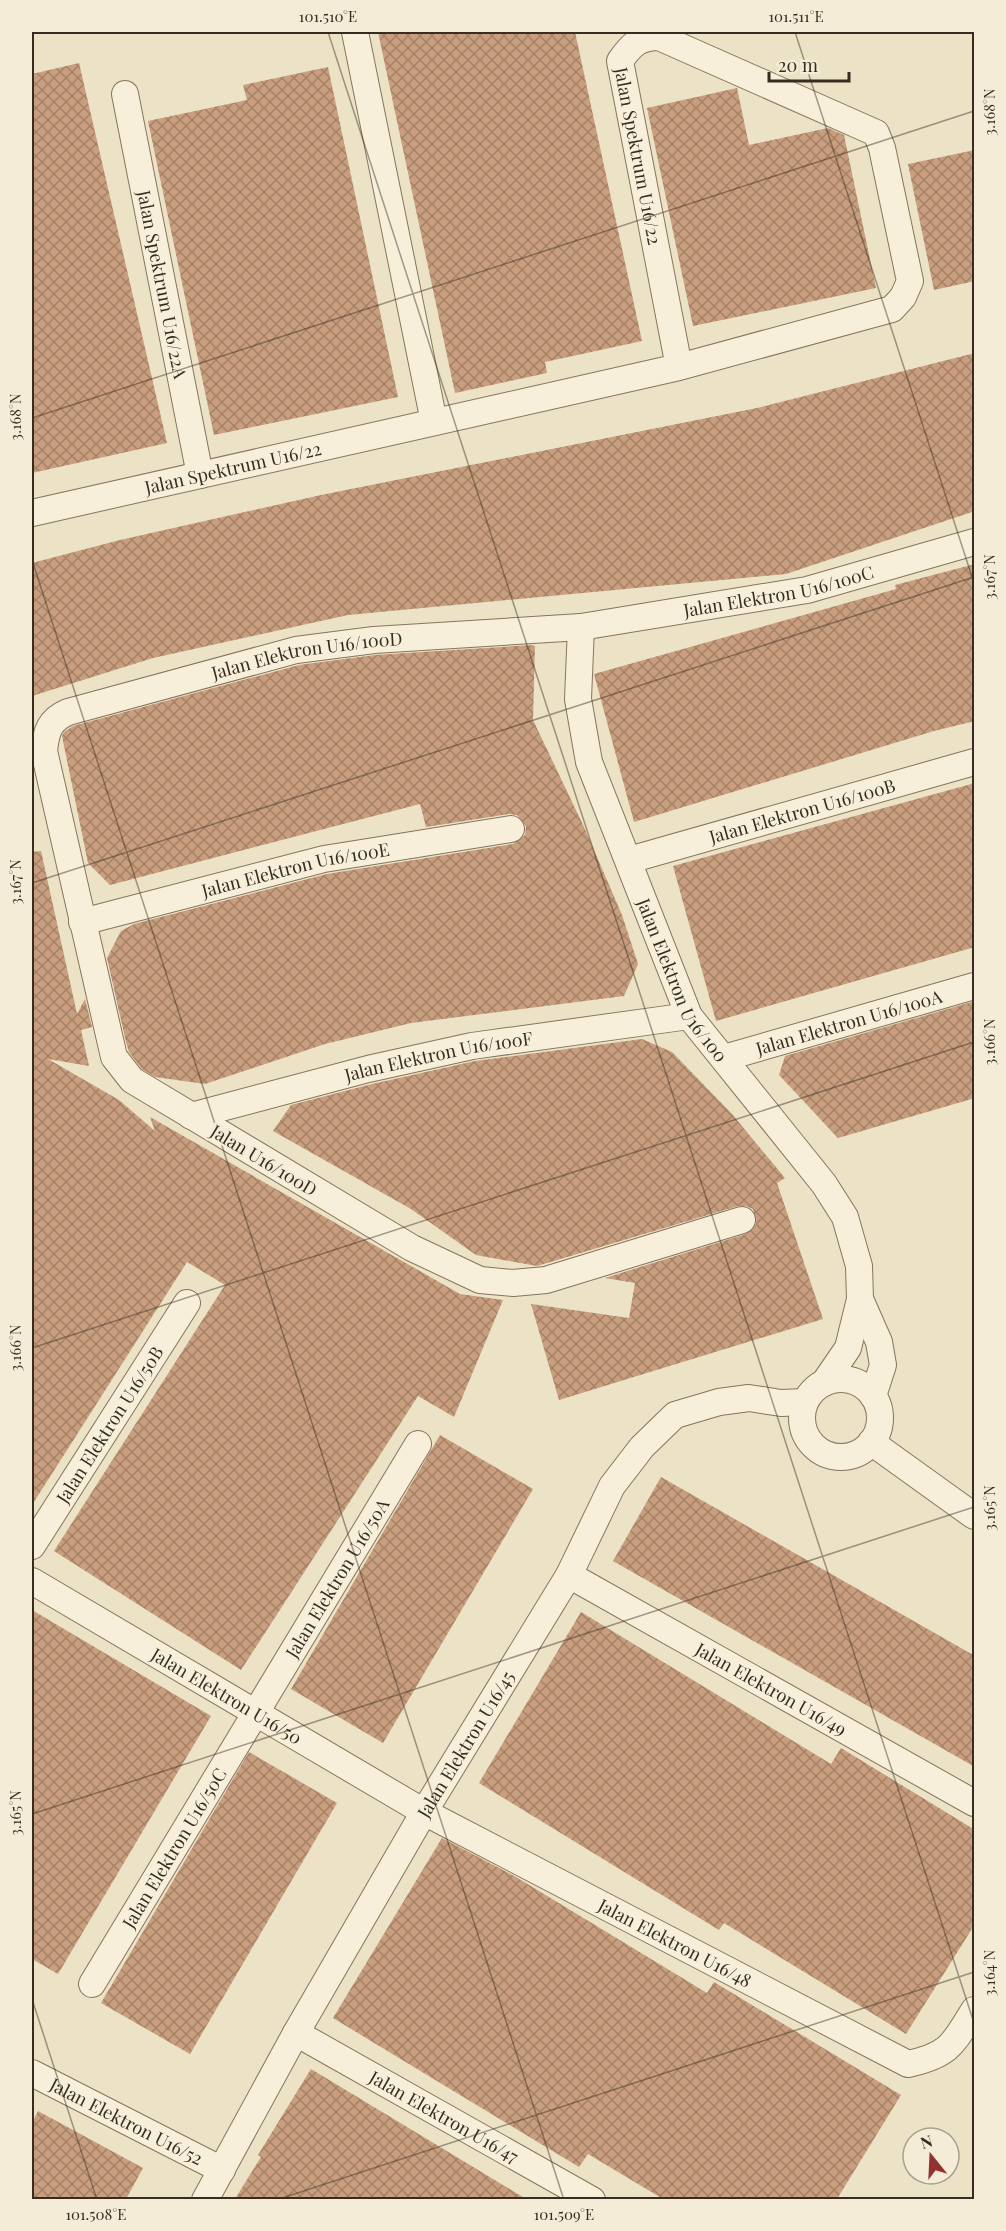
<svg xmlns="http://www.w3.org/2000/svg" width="1006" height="2231" font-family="'Playfair Display',serif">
	<defs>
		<pattern id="building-cross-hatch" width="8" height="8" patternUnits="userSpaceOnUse" patternTransform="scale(1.5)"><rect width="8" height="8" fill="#c99e7e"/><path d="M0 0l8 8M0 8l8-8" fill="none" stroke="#a48167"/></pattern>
	</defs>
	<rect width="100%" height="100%" fill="#ece2c6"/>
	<g fill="url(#building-cross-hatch)">
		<path d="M 378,32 L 575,32 L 642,341 L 545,362 L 547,373 L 455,393 Z"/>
		<path d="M 79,63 L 167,443 L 32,473 L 32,74 Z"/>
		<path d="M 328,67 L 398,397 L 214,435 L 148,121 L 247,100 L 243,85 Z"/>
		<path d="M 737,88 L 749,145 L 828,128 L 844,135 L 876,288 L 693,326 L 647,108 Z"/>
		<path d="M 975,150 L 975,281 L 934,290 L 908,164 Z"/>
		<path d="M 975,353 L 975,511 L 786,574 L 348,615 L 153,658 L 32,696 L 32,563 L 120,540 L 321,495 L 757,408 Z"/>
		<path d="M 975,564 L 975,721 L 934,731 L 634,822 L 594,674 L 896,589 L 895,585 Z"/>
		<path d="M 532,645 L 535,646 L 533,720 L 584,827 L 622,915 L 638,964 L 624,996 L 411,1023 L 325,1044 L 205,1084 L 155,1077 L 142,1069 L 129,1052 L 126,1042 L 107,958 L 121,931 L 134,924 L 327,874 L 513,844 L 525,835 L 526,826 L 517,815 L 509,814 L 426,827 L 420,804 L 110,885 L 88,863 L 62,736 L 64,732 L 73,726 L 299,665 L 375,655 Z"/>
		<path d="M 975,783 L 975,947 L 716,1021 L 673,866 Z"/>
		<path d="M 41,851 L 77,1014 L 85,999 L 92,1027 L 81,1030 L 89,1066 L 48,1059 L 119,1100 L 155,1131 L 150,1117 L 460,1294 L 503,1300 L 454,1417 L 418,1396 L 241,1670 L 54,1551 L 225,1285 L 187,1262 L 32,1505 L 32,852 Z"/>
		<path d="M 975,1001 L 975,1098 L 838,1138 L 779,1075 L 785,1056 Z"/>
		<path d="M 642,1039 L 672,1052 L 732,1114 L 785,1178 L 777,1183 L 823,1319 L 559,1400 L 531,1304 L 629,1318 L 635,1283 L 605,1278 L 746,1234 L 756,1224 L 753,1209 L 746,1206 L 738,1206 L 537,1266 L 476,1255 L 411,1209 L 273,1131 L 291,1105 L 372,1084 L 475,1061 Z"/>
		<path d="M 440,1435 L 533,1489 L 383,1743 L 291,1689 Z"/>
		<path d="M 661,1477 L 975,1656 L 975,1767 L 613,1561 Z"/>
		<path d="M 32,1610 L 211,1716 L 58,1974 L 32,1959 Z"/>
		<path d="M 581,1612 L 831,1764 L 841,1748 L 975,1830 L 975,1924 L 906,2034 L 724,1923 L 719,1930 L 479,1783 Z"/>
		<path d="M 249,1752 L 337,1803 L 190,2054 L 101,2003 Z"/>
		<path d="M 442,1838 L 516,1877 L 707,1993 L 714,1982 L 901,2095 L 837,2199 L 663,2199 L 588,2154 L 579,2167 L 333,2018 Z"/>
		<path d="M 311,2069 L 526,2199 L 235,2199 L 261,2157 L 258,2155 Z"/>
		<path d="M 38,2111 L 143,2168 L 126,2199 L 32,2199 L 32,2123 Z"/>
	</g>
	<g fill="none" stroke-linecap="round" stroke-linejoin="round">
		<defs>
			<g id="minor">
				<path d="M 355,32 L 434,422"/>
				<path id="s1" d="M 125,94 L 200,475"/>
				<path id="s2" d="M 32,513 L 679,367 L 892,309 L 903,297 L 910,281 L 882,148 L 876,133 L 659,37 C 639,37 631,45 620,61 L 679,367"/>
				<path id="s3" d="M 581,627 L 578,699 L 589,762 L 689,1016 L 824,1184 L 845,1217 L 859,1266 L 860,1299 L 848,1348 L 824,1383"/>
				<path id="s4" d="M 629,860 L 974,762"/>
				<path id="s5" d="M 82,922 L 324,859 L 511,829"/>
				<path id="s6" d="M 724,1058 L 974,986"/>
				<path id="s7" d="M 191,1116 L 368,1069 L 472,1046 L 689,1016"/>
				<path id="s8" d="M 742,1220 L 546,1280 L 513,1283 L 480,1280 L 412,1248 L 132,1080 L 114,1057 L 44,751 C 46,732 49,720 68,712 L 296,650 L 374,640 L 581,627 L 807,590 L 974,542"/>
				<path d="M 860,1299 L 879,1342 L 883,1365 L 873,1396"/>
				<circle cx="841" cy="1418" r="39"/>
				<path d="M 871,1442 L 974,1516"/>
				<path id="s9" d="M 32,1546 L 187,1303"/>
				<path id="s10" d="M 569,1575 L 974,1803"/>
				<path id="s11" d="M 32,1581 L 424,1812 L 908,2064 C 950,2055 953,2044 974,2010"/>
				<path id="s12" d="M 92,1984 L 418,1444"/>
				<path id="s13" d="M 296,2033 L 592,2200"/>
				<path id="s14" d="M 32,2073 L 222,2170"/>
				<path id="s15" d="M 205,2200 L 296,2033 L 424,1812 L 569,1575 L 612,1486 L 642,1447 L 675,1415 L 719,1402 L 749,1398 L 781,1403 L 805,1402"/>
			</g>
		</defs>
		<use href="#minor" stroke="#87745d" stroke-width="28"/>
		<use href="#minor" stroke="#f7efd9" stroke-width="26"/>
	</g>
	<path fill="none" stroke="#382c20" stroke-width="1.5" stroke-opacity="0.45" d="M 328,32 L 974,2023M 795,32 L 974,583M 32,418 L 974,111M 32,560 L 564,2200M 32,883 L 974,577M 32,1348 L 974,1042M 32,1814 L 974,1507M 32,1999 L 97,2200M 276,2200 L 974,1972"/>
	<g text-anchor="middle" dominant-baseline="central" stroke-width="4.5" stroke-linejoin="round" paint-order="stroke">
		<g font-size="18" fill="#382c20" stroke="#f4ecd6">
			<text stroke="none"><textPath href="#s2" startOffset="1452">Jalan Spektrum U16/22</textPath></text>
			<text stroke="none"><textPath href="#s1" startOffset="194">Jalan Spektrum U16/22A</textPath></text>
			<text stroke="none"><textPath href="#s2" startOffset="206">Jalan Spektrum U16/22</textPath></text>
			<text stroke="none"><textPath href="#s8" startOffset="1788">Jalan Elektron U16/100C</textPath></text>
			<text stroke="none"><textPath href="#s8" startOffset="1311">Jalan Elektron U16/100D</textPath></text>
			<text stroke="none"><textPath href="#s4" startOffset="180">Jalan Elektron U16/100B</textPath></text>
			<text stroke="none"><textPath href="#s5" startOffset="220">Jalan Elektron U16/100E</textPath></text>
			<text stroke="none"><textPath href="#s3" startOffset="374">Jalan Elektron U16/100</textPath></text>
			<text stroke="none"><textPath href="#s6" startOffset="130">Jalan Elektron U16/100A</textPath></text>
			<text stroke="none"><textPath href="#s7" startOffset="255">Jalan Elektron U16/100F</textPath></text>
			<text transform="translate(264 1160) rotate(31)">Jalan U16/100D</text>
			<text stroke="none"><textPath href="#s9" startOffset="144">Jalan Elektron U16/50B</textPath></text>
			<text stroke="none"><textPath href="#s12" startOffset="474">Jalan Elektron U16/50A</textPath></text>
			<text stroke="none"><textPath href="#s10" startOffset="232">Jalan Elektron U16/49</textPath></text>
			<text stroke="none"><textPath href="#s11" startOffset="226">Jalan Elektron U16/50</textPath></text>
			<text stroke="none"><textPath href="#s15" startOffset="525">Jalan Elektron U16/45</textPath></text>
			<text stroke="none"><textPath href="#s12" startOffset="159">Jalan Elektron U16/50C</textPath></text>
			<text stroke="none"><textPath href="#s11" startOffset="738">Jalan Elektron U16/48</textPath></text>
			<text stroke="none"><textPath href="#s13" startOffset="170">Jalan Elektron U16/47</textPath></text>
			<text stroke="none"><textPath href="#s14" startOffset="106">Jalan Elektron U16/52</textPath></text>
		</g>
	</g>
	<rect width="1006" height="2231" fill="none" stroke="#f4ecd6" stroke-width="66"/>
	<g transform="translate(931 2156) rotate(342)"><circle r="28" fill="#f4ecd6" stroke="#a99f8d" stroke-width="1.5"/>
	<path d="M0-4.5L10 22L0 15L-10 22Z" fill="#94302f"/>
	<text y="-9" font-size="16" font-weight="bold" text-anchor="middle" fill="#382c20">N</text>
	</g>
	<path d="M769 72v9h80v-9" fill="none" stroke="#382c20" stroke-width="3"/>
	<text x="778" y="72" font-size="18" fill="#382c20" stroke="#f4ecd6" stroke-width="4.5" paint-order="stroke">20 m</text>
	<rect x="33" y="33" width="940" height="2165" fill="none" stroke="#382c20" stroke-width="2"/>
	<g font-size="15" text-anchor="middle" fill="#382c20">
		<text x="328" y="22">101.510°E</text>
		<text x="796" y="22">101.511°E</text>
		<text transform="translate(990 112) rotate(-90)" y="5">3.168°N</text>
		<text transform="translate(16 417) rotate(-90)" y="5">3.168°N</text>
		<text transform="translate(990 577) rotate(-90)" y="5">3.167°N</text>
		<text transform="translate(16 882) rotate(-90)" y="5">3.167°N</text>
		<text transform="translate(990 1042) rotate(-90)" y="5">3.166°N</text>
		<text transform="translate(16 1348) rotate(-90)" y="5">3.166°N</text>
		<text transform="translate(990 1508) rotate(-90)" y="5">3.165°N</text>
		<text transform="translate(16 1813) rotate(-90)" y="5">3.165°N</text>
		<text transform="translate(990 1973) rotate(-90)" y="5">3.164°N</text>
		<text x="96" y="2220">101.508°E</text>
		<text x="564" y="2220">101.509°E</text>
	</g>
</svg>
